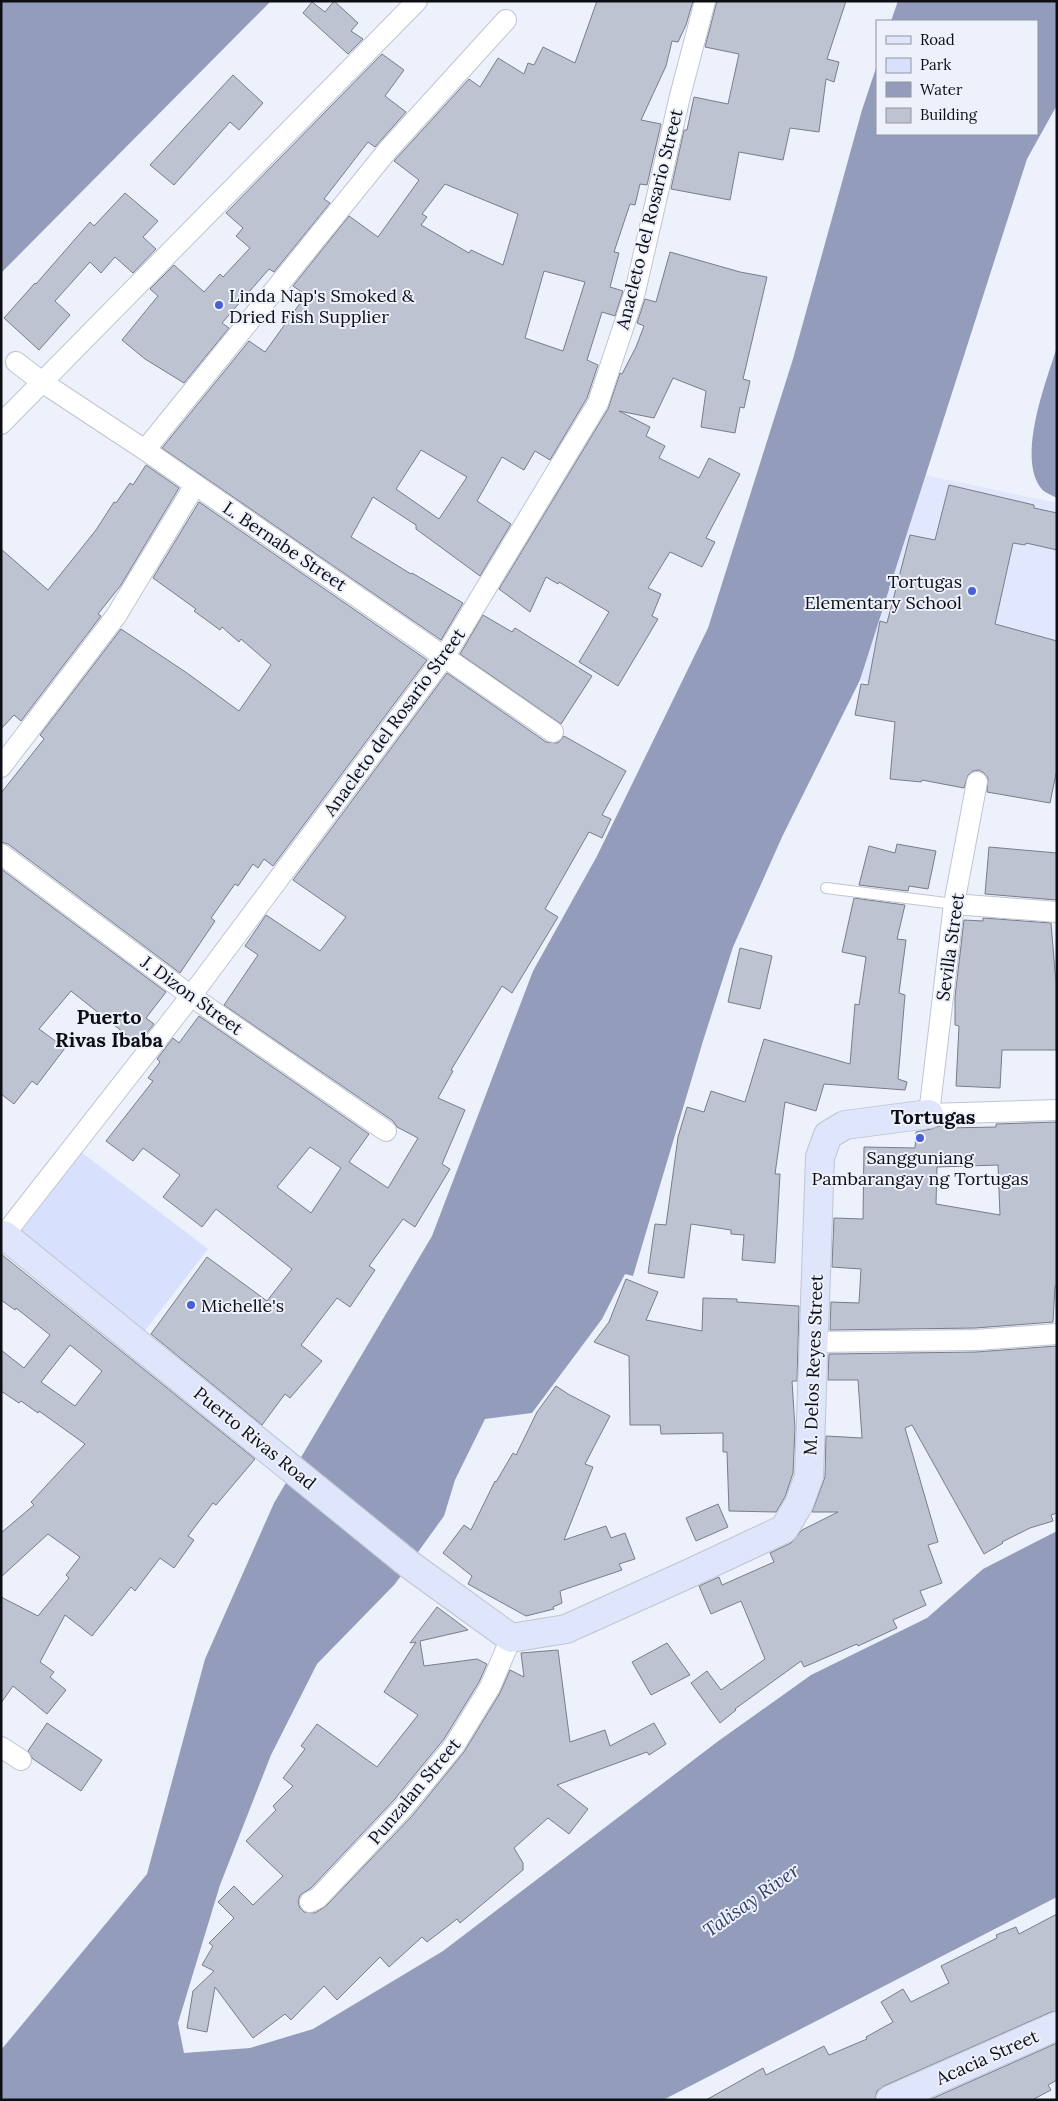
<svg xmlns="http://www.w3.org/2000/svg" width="1058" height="2101" font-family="Lora,serif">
	<rect width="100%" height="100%" fill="#edf1fc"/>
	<path fill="#e1e8fe" d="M 925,475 L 1057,503 L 1057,728 L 860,680 Z"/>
	<path fill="#d7e1fd" d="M 77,1149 L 208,1249 L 144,1332 L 13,1232 Z"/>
	<g fill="#939dbb">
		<path d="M 1,1 L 271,1 L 1,273 Z"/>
		<path d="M 898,1 L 1057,1 L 1057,105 L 1027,159 L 860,680 L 782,837 L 733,947 L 703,1041 L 633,1276 L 625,1274 L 602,1319 L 532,1413 L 485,1419 L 455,1480 L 444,1516 L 395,1584 L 317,1664 L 271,1755 L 220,1885 L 178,2023 L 184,2053 L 250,2048 L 313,2029 L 443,1951 L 717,1742 L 811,1675 L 927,1618 L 983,1569 L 1057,1531 L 1057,1897 L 663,2100 L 1,2100 L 1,2050 L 147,1874 L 205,1659 L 274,1503 L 432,1236 L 533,971 L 597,856 L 708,628 L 793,359 L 862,110 L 877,65 L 877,134 L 1037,134 L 1037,21 L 891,21 Z"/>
		<path d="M 1057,347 L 1057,498 C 1052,495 1044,493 1041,488 C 1017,456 1046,382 1057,347 Z"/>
	</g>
	<g fill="#bec3d1" stroke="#797d8a" fill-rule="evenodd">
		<path d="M 334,1 L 358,23 L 351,31 L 363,39 L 348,54 L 303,13 L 312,2 L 325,12 Z"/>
		<path d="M 597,1 L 693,1 L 686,25 L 678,42 L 672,41 L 666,66 L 641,120 L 661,124 L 647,185 L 640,184 L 635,205 L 630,204 L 614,252 L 619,253 L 610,287 L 623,291 L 615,316 L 602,312 L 587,360 L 598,365 L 587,398 L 550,460 L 535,451 L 524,470 L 502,457 L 477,501 L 511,524 L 480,576 L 416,529 L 416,525 L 373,497 L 351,537 L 411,574 L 412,573 L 463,603 L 441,640 L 162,448 L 249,341 L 265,352 L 306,295 L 293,286 L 349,216 L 378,237 L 419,180 L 394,161 L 469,79 L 480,87 L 498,58 L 524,74 L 528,63 L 534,65 L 543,47 L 575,63 ZM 445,184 L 518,214 L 503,265 L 471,250 L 469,253 L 421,225 L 427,217 L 422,214 ZM 544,271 L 585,282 L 563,351 L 525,338 ZM 421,450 L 467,477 L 439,519 L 396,489 Z"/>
		<path d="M 717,1 L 846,1 L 827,59 L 839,62 L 834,82 L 826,79 L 819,132 L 790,128 L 783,160 L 739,152 L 730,200 L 671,189 L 684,130 L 687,130 L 694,97 L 728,104 L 739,54 L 705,47 Z"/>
		<path d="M 382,54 L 404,70 L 385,96 L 406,112 L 375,147 L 368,142 L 324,199 L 330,203 L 274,272 L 269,269 L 222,323 L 229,328 L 184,383 L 145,359 L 122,340 L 158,296 L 150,289 L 174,265 L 204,292 L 220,274 L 223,277 L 250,248 L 236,236 L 243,228 L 226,213 Z"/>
		<path d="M 233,75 L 263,103 L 239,130 L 230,122 L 174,185 L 150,165 Z"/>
		<path d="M 125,193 L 158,221 L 143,237 L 156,249 L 133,273 L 115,257 L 101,273 L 90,262 L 55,301 L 70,315 L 39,350 L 4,318 L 35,283 L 36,284 L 90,222 L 94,226 Z"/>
		<path d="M 670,252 L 740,272 L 767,277 L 743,379 L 750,381 L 744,408 L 740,407 L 735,433 L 701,427 L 706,391 L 673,378 L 654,418 L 619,411 L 650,427 L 646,436 L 665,446 L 659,458 L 699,478 L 709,458 L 740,474 L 706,538 L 715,542 L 702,567 L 670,552 L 648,588 L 661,594 L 652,616 L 658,619 L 618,686 L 579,662 L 609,612 L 559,582 L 558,584 L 546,577 L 530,612 L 499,589 L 608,409 L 620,373 L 622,374 L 636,347 L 644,326 L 637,323 L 645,299 L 656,302 Z"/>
		<path d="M 146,465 L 179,488 L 121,585 L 98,614 L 101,616 L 21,721 L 14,715 L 1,729 L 1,549 L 48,590 L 96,530 L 114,502 L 116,503 L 130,483 L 133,485 Z"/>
		<path d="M 949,485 L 1034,505 L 1034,508 L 1057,513 L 1057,550 L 1026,543 L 1025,545 L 1013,543 L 995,624 L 1057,641 L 1057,769 L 1050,803 L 987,792 L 988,778 L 984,773 L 979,770 L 973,771 L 968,775 L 964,788 L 922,780 L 921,782 L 890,779 L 895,722 L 855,715 L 861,684 L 868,685 L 880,621 L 887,623 L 910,535 L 935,540 Z"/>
		<path d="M 199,502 L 427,660 L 273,866 L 264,859 L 258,868 L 253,864 L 238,886 L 235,884 L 211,918 L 215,921 L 180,973 L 8,844 L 1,842 L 1,793 L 44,739 L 40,735 L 121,629 L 187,673 L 239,711 L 271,665 L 241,639 L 239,642 L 222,627 L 220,630 L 194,611 L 196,609 L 153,578 Z"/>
		<path d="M 483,615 L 512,632 L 515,628 L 592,676 L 561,724 L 460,654 Z"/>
		<path d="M 447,673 L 546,742 L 558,743 L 564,736 L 626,771 L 602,815 L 611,819 L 602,838 L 589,832 L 545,909 L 558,917 L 512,993 L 502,986 L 451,1070 L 453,1071 L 438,1098 L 465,1110 L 442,1164 L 450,1169 L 415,1227 L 403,1219 L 369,1266 L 375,1270 L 350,1307 L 337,1298 L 301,1345 L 322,1361 L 290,1398 L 285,1394 L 262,1425 L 151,1334 L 207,1257 L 267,1301 L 292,1269 L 216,1209 L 202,1227 L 163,1197 L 180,1175 L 143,1148 L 133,1161 L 106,1141 L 153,1081 L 148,1078 L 160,1062 L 157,1059 L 173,1038 L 179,1043 L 199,1016 L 369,1134 L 349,1162 L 388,1188 L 418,1138 L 397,1127 L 393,1121 L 224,1005 L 258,955 L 245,946 L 266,915 L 320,951 L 346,917 L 293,880 ZM 310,1147 L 341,1168 L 311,1213 L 277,1187 Z"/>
		<path d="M 897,844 L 936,851 L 928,889 L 909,886 L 908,891 L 859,885 L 869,846 L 895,853 Z"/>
		<path d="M 989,847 L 1057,853 L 1057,900 L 985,894 Z"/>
		<path d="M 1,869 L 166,992 L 146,1018 L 154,1024 L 138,1044 L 71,991 L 39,1029 L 65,1048 L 37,1085 L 32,1081 L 14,1104 L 1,1094 Z"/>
		<path d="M 854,898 L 905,905 L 897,939 L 906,940 L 899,993 L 905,995 L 898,1079 L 907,1082 L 905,1090 L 824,1084 L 816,1111 L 785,1102 L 775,1174 L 780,1174 L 775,1263 L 742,1260 L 744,1235 L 731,1234 L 731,1230 L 691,1224 L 684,1278 L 648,1273 L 655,1224 L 666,1225 L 678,1137 L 687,1107 L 704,1112 L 711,1091 L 745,1102 L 764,1039 L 850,1064 L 855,1004 L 859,1005 L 866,957 L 842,952 Z"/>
		<path d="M 983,918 L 1051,923 L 1056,983 L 1056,1050 L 1002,1050 L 1000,1088 L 956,1086 L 959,1026 L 955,1025 L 955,997 L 964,920 L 983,921 Z"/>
		<path d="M 740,948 L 772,956 L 760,1009 L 728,1002 Z"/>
		<path d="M 1057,1122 L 1057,1286 L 1055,1286 L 1053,1322 L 975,1328 L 830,1330 L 831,1302 L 859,1303 L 861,1269 L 832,1267 L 834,1218 L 863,1219 L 864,1147 L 915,1148 L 916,1132 L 931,1129 L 939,1126 L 945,1125 L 945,1128 L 996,1127 L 996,1124 ZM 998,1165 L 1000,1215 L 936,1204 L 937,1167 Z"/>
		<path d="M 1,1254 L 255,1459 L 216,1505 L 213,1503 L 188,1536 L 194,1540 L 174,1568 L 160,1558 L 135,1591 L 131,1587 L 92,1636 L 65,1615 L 40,1662 L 54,1672 L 50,1677 L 66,1690 L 47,1714 L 13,1686 L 1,1703 L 1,1597 L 38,1616 L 69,1578 L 66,1575 L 80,1557 L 48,1534 L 1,1577 L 1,1533 L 34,1505 L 31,1502 L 85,1444 L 39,1411 L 38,1413 L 21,1401 L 19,1403 L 1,1391 L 1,1350 L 24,1368 L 50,1335 L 16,1308 L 15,1310 L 1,1300 ZM 70,1345 L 102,1371 L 75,1406 L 41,1382 Z"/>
		<path d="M 626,1279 L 658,1292 L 646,1320 L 702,1331 L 703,1298 L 737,1299 L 737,1302 L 799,1306 L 797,1381 L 792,1381 L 795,1428 L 793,1473 L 785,1497 L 776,1512 L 729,1511 L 727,1452 L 723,1452 L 723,1433 L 661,1434 L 660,1425 L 630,1425 L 629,1356 L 594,1342 L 609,1322 Z"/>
		<path d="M 1057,1346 L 1057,1513 L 1051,1515 L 1053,1521 L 1030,1528 L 1002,1542 L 1003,1543 L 984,1554 L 912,1425 L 905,1428 L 938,1542 L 928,1545 L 942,1583 L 920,1591 L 926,1605 L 893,1620 L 897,1628 L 858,1646 L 857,1644 L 804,1667 L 801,1661 L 735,1709 L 736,1710 L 720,1723 L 691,1683 L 707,1671 L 721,1690 L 765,1659 L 741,1601 L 711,1614 L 699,1586 L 719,1577 L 722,1585 L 774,1562 L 770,1553 L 791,1543 L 802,1530 L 838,1512 L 812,1512 L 825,1477 L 826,1436 L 862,1438 L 858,1380 L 828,1380 L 829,1354 L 976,1352 Z"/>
		<path d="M 556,1386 L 568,1394 L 610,1416 L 585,1464 L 593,1467 L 564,1540 L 606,1526 L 611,1538 L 625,1533 L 635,1559 L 619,1564 L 622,1570 L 560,1591 L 562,1603 L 553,1607 L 554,1609 L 526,1616 L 468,1584 L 472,1576 L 443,1553 L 464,1525 L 471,1530 L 495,1481 L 496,1482 L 513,1453 L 516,1455 L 537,1412 Z"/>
		<path d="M 718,1504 L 728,1527 L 696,1541 L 686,1518 Z"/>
		<path d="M 437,1607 L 468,1630 L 420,1641 L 424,1666 L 477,1659 L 487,1664 L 479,1682 L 444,1739 L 394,1800 L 311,1888 L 300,1895 L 298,1902 L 300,1908 L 304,1912 L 315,1913 L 326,1906 L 412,1816 L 464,1752 L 500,1693 L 510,1670 L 524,1677 L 521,1653 L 558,1650 L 570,1742 L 605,1730 L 610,1746 L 654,1723 L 666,1744 L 649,1755 L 647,1752 L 557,1785 L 588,1809 L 569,1834 L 548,1818 L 514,1848 L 523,1863 L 523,1870 L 460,1923 L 457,1919 L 427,1942 L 422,1937 L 389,1967 L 380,1957 L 337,2000 L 324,1986 L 291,2020 L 285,2014 L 253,2038 L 215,1987 L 207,2032 L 187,2028 L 193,1991 L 214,1971 L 202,1965 L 213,1946 L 209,1943 L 234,1918 L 218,1902 L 234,1886 L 253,1905 L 283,1876 L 246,1841 L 276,1810 L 273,1806 L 293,1786 L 283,1778 L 305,1749 L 301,1746 L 317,1724 L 377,1767 L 418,1715 L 384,1692 L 416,1642 L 410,1643 Z"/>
		<path d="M 667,1643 L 690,1675 L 651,1695 L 632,1662 Z"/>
		<path d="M 47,1723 L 102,1760 L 81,1791 L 33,1759 L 28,1751 Z"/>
		<path d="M 1057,1914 L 1057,2011 L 1051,2012 L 884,2086 L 877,2091 L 875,2100 L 706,2100 L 763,2068 L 766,2075 L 824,2046 L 829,2055 L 867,2039 L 866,2037 L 893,2022 L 881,2002 L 903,1989 L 911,2002 L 949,1983 L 941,1966 L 997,1938 L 996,1935 L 1016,1927 L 1019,1934 Z"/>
		<path d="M 1057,2043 L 1057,2080 L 1048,2085 L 1051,2090 L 1032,2100 L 929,2100 Z"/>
	</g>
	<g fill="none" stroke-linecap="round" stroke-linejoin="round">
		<defs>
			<path id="lane" d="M 826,888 L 954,904"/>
			<g id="street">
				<path d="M 16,362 L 42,382 L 145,450 L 553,732"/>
				<path d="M 1,424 L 417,1"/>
				<path d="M 145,450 L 387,151 L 506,20"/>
				<path d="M 1,767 L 116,616 L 195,485"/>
				<path d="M 977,782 L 954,904 L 929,1114 L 1057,1110"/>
				<path d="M 1,854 L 191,996 L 386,1131"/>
				<path d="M 954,904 L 1057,912"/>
				<path d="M 1,1233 L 4,1235 L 191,996 L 445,656 L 598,403 L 635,292 L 680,96 L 705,1"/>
				<path d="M 814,1342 L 976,1340 L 1057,1334"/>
				<path d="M 1,1747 L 21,1760"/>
				<path d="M 310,1902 L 318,1898 L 403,1808 L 454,1746 L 490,1687 L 511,1638"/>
			</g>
			<g id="secondary">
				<path d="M 1,1239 L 4,1235 L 410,1565 L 511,1638 L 566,1629 L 688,1574 L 784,1529 L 799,1504 L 809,1476 L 820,1157 L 828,1135 L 845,1125 L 929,1114"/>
				<path d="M 890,2100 L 1057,2026"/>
			</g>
		</defs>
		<use href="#lane" stroke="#c0c5d3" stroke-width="12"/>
		<use href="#street" stroke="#c0c5d3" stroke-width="22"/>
		<use href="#secondary" stroke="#c0c5d3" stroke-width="30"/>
		<use href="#lane" stroke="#fff" stroke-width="10"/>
		<use href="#street" stroke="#fff" stroke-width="20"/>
		<use href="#secondary" stroke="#dfe5fa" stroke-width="28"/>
	</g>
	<g fill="#4860d4" stroke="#edf1fc" stroke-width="2">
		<circle cx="219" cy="305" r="5"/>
		<circle cx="972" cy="591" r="5"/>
		<circle cx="920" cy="1138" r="5"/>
		<circle cx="191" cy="1305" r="5"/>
	</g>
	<g text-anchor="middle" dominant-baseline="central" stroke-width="4" stroke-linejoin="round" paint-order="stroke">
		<g font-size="18" fill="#0c0e13" stroke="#edf1fc">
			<text transform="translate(649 219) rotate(-76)">Anacleto del Rosario Street</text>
			<text transform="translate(285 546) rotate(34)">L. Bernabe Street</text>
			<text transform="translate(394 722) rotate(-54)">Anacleto del Rosario Street</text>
			<text transform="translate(950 947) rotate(-82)">Sevilla Street</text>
			<text transform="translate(192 995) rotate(36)">J. Dizon Street</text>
			<text transform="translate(813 1365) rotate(-88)">M. Delos Reyes Street</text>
			<text transform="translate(255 1438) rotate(39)">Puerto Rivas Road</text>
			<text transform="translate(414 1791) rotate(-50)">Punzalan Street</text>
			<text transform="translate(987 2057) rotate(-24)">Acacia Street</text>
		</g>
		<g font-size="18" fill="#0c0e13" stroke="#edf1fc" text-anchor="start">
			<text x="229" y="295">Linda Nap's Smoked &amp;<tspan x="229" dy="21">Dried Fish Supplier</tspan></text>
			<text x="962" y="581" text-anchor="end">Tortugas<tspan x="962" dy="21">Elementary School</tspan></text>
			<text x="920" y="1157" text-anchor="middle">Sangguniang<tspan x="920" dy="21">Pambarangay ng Tortugas</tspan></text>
			<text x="201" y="1305">Michelle's</text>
		</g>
		<g font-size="19" font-style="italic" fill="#313d67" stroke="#edf1fc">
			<text transform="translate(751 1900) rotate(-35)">Talisay River</text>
		</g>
		<g font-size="20" font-weight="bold" fill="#0c0e13" stroke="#edf1fc">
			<text x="109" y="1016">Puerto<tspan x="109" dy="23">Rivas Ibaba</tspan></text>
			<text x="933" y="1116">Tortugas</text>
		</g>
	</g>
	<rect width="1058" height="2101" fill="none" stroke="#0c0e13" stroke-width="5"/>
	<rect x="876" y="20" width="162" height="115" fill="#edf1fc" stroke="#93969f"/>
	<rect x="886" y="36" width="25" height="8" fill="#dfe5fa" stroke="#93969f"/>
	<text x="920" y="45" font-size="15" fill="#0c0e13">Road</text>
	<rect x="886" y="58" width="25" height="15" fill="#d7e1fd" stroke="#93969f"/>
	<text x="920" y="70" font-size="15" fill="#0c0e13">Park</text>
	<rect x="886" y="82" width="25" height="15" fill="#939dbb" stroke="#93969f"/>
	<text x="920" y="95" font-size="15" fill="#0c0e13">Water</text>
	<rect x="886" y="108" width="25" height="15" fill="#bec3d1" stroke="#93969f"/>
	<text x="920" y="120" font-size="15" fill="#0c0e13">Building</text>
</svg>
